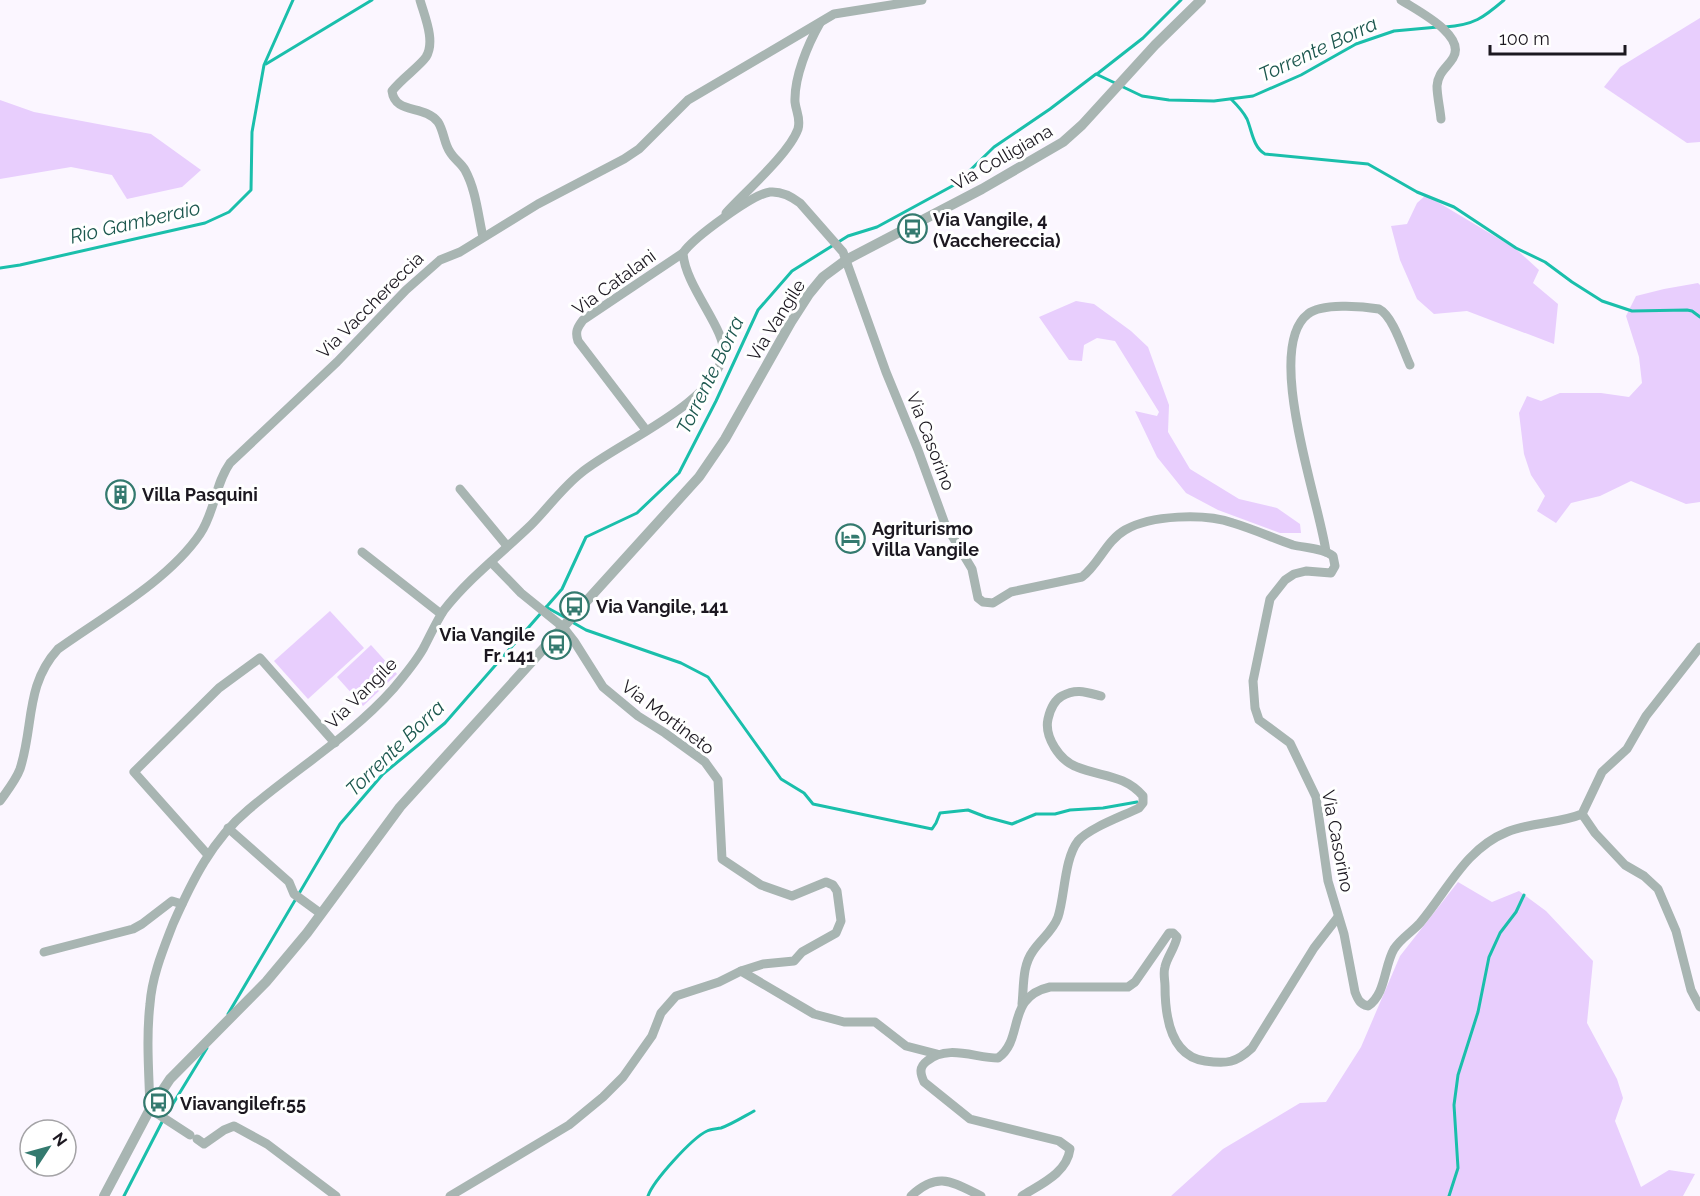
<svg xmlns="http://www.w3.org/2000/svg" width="1700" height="1196" font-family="Raleway,sans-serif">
	<rect width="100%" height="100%" fill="#fbf6ff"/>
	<g fill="#e8cefd">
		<path d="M 1700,18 L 1700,142 L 1687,143 L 1604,87 L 1620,67 Z"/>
		<path d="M 0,100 L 34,112 L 151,134 L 201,170 L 182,187 L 127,199 L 112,175 L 71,167 L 0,179 Z"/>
		<path d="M 1426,195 L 1516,249 L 1539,270 L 1533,283 L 1558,304 L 1554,344 L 1467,311 L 1434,314 L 1417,299 L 1400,260 L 1391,226 L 1407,224 L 1417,203 Z"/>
		<path d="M 1698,283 L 1700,285 L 1700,502 L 1686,504 L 1631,481 L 1600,496 L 1571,503 L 1556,523 L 1537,511 L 1545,496 L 1531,475 L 1524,454 L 1519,413 L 1527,396 L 1541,401 L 1560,393 L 1601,393 L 1629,397 L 1642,383 L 1639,357 L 1626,316 L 1636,296 L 1664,289 Z"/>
		<path d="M 1076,301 L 1094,304 L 1131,331 L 1148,347 L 1169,405 L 1168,432 L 1190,469 L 1239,499 L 1277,508 L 1300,524 L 1301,533 L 1280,533 L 1218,510 L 1186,493 L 1157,457 L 1135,411 L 1157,416 L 1159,412 L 1115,341 L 1097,338 L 1084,345 L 1082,361 L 1069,360 L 1039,317 Z"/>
		<path d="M 330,611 L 364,648 L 308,699 L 274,661 Z"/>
		<path d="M 371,645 L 397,674 L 363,706 L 337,677 Z"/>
		<path d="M 1458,882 L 1492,902 L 1519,891 L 1546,911 L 1593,961 L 1587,1023 L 1617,1079 L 1623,1098 L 1615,1121 L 1641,1187 L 1669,1170 L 1695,1174 L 1683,1196 L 1171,1196 L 1223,1149 L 1300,1103 L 1326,1102 L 1361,1047 L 1400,956 Z"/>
	</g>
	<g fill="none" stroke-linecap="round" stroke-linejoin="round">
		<g stroke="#1abfab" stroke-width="3">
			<path d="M 1445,27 C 1474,25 1483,18 1504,0"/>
			<path d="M 266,64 L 372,0"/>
			<path d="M 1097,74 L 1143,38 L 1181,0"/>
			<path d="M 1121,86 L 1142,96 L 1169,100 L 1214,101 L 1253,96 L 1301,75 L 1356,44 L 1394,31 L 1438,27"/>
			<path d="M 1231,99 C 1237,105 1243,111 1247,119 C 1252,131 1253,147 1265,154 L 1368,164 L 1417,192 L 1454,207 L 1516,248 L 1545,262 L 1572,282 L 1602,301 L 1632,311 L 1687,310 L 1692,311 L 1700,317"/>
			<path d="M 0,268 L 20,265 L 205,223 L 229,212 L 251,190 L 252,132 L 264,65 L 293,0"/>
			<path d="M 546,607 L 566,618"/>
			<path d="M 572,622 L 586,630 L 681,663 L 708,677 L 781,779 L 804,793 L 813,804 L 932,829 L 936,823 L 940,813 L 968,810 L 986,817 L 1012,824 L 1036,814 L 1055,814 L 1070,810 L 1103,808 L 1137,802"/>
			<path d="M 228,1014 L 340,824 L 383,774 L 445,723 L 562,589 L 586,537 L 637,513 L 679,473 L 716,401 L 758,310 L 792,271 L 848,236 L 877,227 L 956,184 L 994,147 L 1050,109 L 1096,74 L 1115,83"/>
			<path d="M 168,1112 L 207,1048"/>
			<path d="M 124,1196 L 162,1122"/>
			<path d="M 648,1196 C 653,1181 692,1138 707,1131 C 711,1129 716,1129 721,1128 C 732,1124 743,1117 754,1111"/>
			<path d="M 1449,1196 L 1458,1168 L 1454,1105 L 1458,1075 L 1478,1012 L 1489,957 L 1500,933 L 1516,912 L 1524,895"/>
		</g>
		<g stroke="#a8b5b2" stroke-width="9">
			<path d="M 420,0 C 424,15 436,41 426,57 C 419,67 402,78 392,91 C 395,115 424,104 438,122 C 444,131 444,144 450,152 C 454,159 461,163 465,170 C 476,190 478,215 483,237"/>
			<path d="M 1401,0 C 1416,10 1467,35 1453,58 C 1447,68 1438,72 1437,86 C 1437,96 1440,108 1441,119"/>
			<path d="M 726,213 C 745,192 789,154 798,129 C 801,118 796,112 795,102 C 794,77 808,44 820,23"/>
			<path d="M 646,430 L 578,341 C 575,332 577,328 583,320 L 683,253"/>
			<path d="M 460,489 L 507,546"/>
			<path d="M 362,552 L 441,614"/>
			<path d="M 1326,552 C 1320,504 1263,348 1308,314 C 1321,303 1362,306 1379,309 C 1393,316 1403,350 1410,365"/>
			<path d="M 0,801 C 7,791 16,780 20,769 C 34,726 25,685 58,649 C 104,616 168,581 200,534 C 215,512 215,484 230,463 L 337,362 L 406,290 L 440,260 L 460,252 L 538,204 L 624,159 L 639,149 L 688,100 L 834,14 L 922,0"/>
			<path d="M 1582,814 L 1595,833 L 1625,865 L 1644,876 L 1658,889 L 1676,931 L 1691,990 L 1700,1007"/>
			<path d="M 228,828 L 289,882 L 294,894 L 320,913"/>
			<path d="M 208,855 L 134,772 L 219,688 L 260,658 L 335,743"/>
			<path d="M 44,952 L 133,929 L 142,924 L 172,901 L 182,904"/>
			<path d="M 741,971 L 814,1014 L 844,1022 L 875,1022 L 906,1046 L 937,1054"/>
			<path d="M 1022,1004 C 1024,986 1022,966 1033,951 C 1041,939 1053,931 1058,917 C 1065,896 1064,859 1078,841 C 1089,828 1123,816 1139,808 L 1143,803 L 1143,796 C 1124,774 1101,777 1077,767 C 1060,761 1044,737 1048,719 C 1050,710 1053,701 1062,696 C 1076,688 1086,692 1101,696"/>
			<path d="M 190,1135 L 150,1109 C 149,1074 146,1038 150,1004 C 152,976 163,950 173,924 C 192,881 212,840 248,810 C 296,769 351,736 393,689 C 404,676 415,663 423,649 C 430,636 436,622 444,610 C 469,578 502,553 531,525 C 548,508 562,488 581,473 C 619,442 713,405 723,355 C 728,331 685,287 683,253 C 693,238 753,194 770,192 C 782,191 791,196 800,203 L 843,252 L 886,372 L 918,450 L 945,524 L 972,569 L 978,598 L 983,602 L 993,603 L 1011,592 L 1082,577 C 1099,564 1106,541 1125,530 C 1151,515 1204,513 1233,523 C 1253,529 1273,538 1293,545 C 1305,548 1323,548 1333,556 L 1335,566 L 1331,573 L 1306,571 L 1294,574 L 1285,580 L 1270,599 L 1253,681 L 1255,708 L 1259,720 L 1290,743 L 1316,797 L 1328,881 L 1344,934 L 1355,992 C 1358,1000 1360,1004 1368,1006 C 1386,994 1384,966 1394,949 C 1401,938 1412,932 1420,923 C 1448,890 1465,849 1507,832 C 1530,822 1558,824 1582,814 L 1602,772 L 1627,749 L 1646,716 L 1700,647"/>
			<path d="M 197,1139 L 204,1144 L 224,1130 L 234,1126 L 267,1144 L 336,1196"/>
			<path d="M 450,1196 L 569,1125 L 603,1097 L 623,1077 L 652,1036 L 661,1013 L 676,996 L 719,982 L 741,971 L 763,964 L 794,961 L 802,952 L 836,933 L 841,921 L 837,891 L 833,885 L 826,882 L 792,896 L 761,885 L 722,859 L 718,780 L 705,762 L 665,733 L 638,716 L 603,687 L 574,641 L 563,627 L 521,593 L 491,562"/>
			<path d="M 911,1196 C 938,1171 952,1182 981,1196"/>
			<path d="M 1022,1196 C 1041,1184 1067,1173 1070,1149 L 1059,1141 L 970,1119 L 924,1082 C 920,1073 919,1067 927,1061 C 948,1044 975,1058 998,1058 C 1025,1039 1005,997 1050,987 L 1128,987 L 1135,982 L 1169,933 L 1173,933 L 1177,937 C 1175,948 1167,957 1165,967 C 1163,973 1165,980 1165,986 C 1165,1014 1170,1056 1205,1061 C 1227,1064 1236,1063 1252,1048 L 1314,948 L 1338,917"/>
		</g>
		<path stroke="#a8b5b2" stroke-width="10" d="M 104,1196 L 150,1109 L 170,1079 L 266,982 L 307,933 L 400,807 L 699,477 L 725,439 L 791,322 L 809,294 L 823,277 L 846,260 L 982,189 L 1063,142 L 1082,125 L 1155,45 L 1201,0"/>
	</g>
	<defs>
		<symbol id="bus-ring" viewBox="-11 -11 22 22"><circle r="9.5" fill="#fff" stroke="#347a6f" stroke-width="1.5"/><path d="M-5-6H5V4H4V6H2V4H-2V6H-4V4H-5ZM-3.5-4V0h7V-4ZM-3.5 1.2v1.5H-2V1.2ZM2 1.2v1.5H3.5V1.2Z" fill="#347a6f"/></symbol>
		<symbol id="building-ring" viewBox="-11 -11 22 22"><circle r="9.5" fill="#fff" stroke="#347a6f" stroke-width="1.5"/><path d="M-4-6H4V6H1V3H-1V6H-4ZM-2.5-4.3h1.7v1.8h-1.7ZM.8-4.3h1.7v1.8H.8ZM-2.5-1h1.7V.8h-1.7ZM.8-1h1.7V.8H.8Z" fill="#347a6f"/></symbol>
		<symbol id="hotel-ring" viewBox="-11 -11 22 22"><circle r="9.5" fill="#fff" stroke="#347a6f" stroke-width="1.5"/><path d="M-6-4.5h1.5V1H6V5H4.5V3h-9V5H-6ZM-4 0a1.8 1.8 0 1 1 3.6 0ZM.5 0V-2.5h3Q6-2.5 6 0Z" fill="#347a6f"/></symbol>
	</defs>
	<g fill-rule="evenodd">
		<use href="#bus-ring" x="896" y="212" width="33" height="33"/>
		<use href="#building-ring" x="104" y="478" width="33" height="33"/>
		<use href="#hotel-ring" x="834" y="522" width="33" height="33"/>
		<use href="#bus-ring" x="558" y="590" width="33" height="33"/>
		<use href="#bus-ring" x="540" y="628" width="33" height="33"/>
		<use href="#bus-ring" x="142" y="1086" width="33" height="33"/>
	</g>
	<g text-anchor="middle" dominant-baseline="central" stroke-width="6" stroke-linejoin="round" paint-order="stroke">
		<g font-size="18" fill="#1c1820" stroke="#fff">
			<text transform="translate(1002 157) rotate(-30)">Via Colligiana</text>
			<text transform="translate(614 282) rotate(-36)">Via Catalani</text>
			<text transform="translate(370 305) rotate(-45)">Via Vacchereccia</text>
			<text transform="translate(776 320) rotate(-58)">Via Vangile</text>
			<text transform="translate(931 441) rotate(69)">Via Casorino</text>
			<text transform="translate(361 693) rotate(-45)">Via Vangile</text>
			<text transform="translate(668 717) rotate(37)">Via Mortineto</text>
			<text transform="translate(1338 841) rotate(79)">Via Casorino</text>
		</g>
		<g font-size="18" font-weight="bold" fill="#1c1820" stroke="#fff" text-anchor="start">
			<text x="933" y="219">Via Vangile, 4<tspan x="933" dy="21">(Vacchereccia)</tspan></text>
			<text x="142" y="494">Villa Pasquini</text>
			<text x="872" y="528">Agriturismo<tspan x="872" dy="21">Villa Vangile</tspan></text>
			<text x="596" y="606">Via Vangile, 141</text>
			<text x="535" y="634" text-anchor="end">Via Vangile<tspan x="535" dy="21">Fr. 141</tspan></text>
			<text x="180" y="1103">Viavangilefr.55</text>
		</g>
		<g font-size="20" font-style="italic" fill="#1d584f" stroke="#fff">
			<text transform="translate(1318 49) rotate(-25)">Torrente Borra</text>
			<text transform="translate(135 222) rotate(-13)">Rio Gamberaio</text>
			<text transform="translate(710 375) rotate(-64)">Torrente Borra</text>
			<text transform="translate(395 748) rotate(-44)">Torrente Borra</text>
		</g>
	</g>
	<g transform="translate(48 1148) rotate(54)"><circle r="28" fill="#ffffff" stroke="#a4a3a6" stroke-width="1.5"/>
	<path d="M0-4.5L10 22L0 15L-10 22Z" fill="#347a6f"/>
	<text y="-9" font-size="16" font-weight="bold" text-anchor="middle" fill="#1c1820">N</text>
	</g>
	<path d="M1490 45v9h135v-9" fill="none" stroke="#1c1820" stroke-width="3"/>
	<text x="1499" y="45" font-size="18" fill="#1c1820" stroke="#ffffff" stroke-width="4.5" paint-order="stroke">100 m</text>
</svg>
